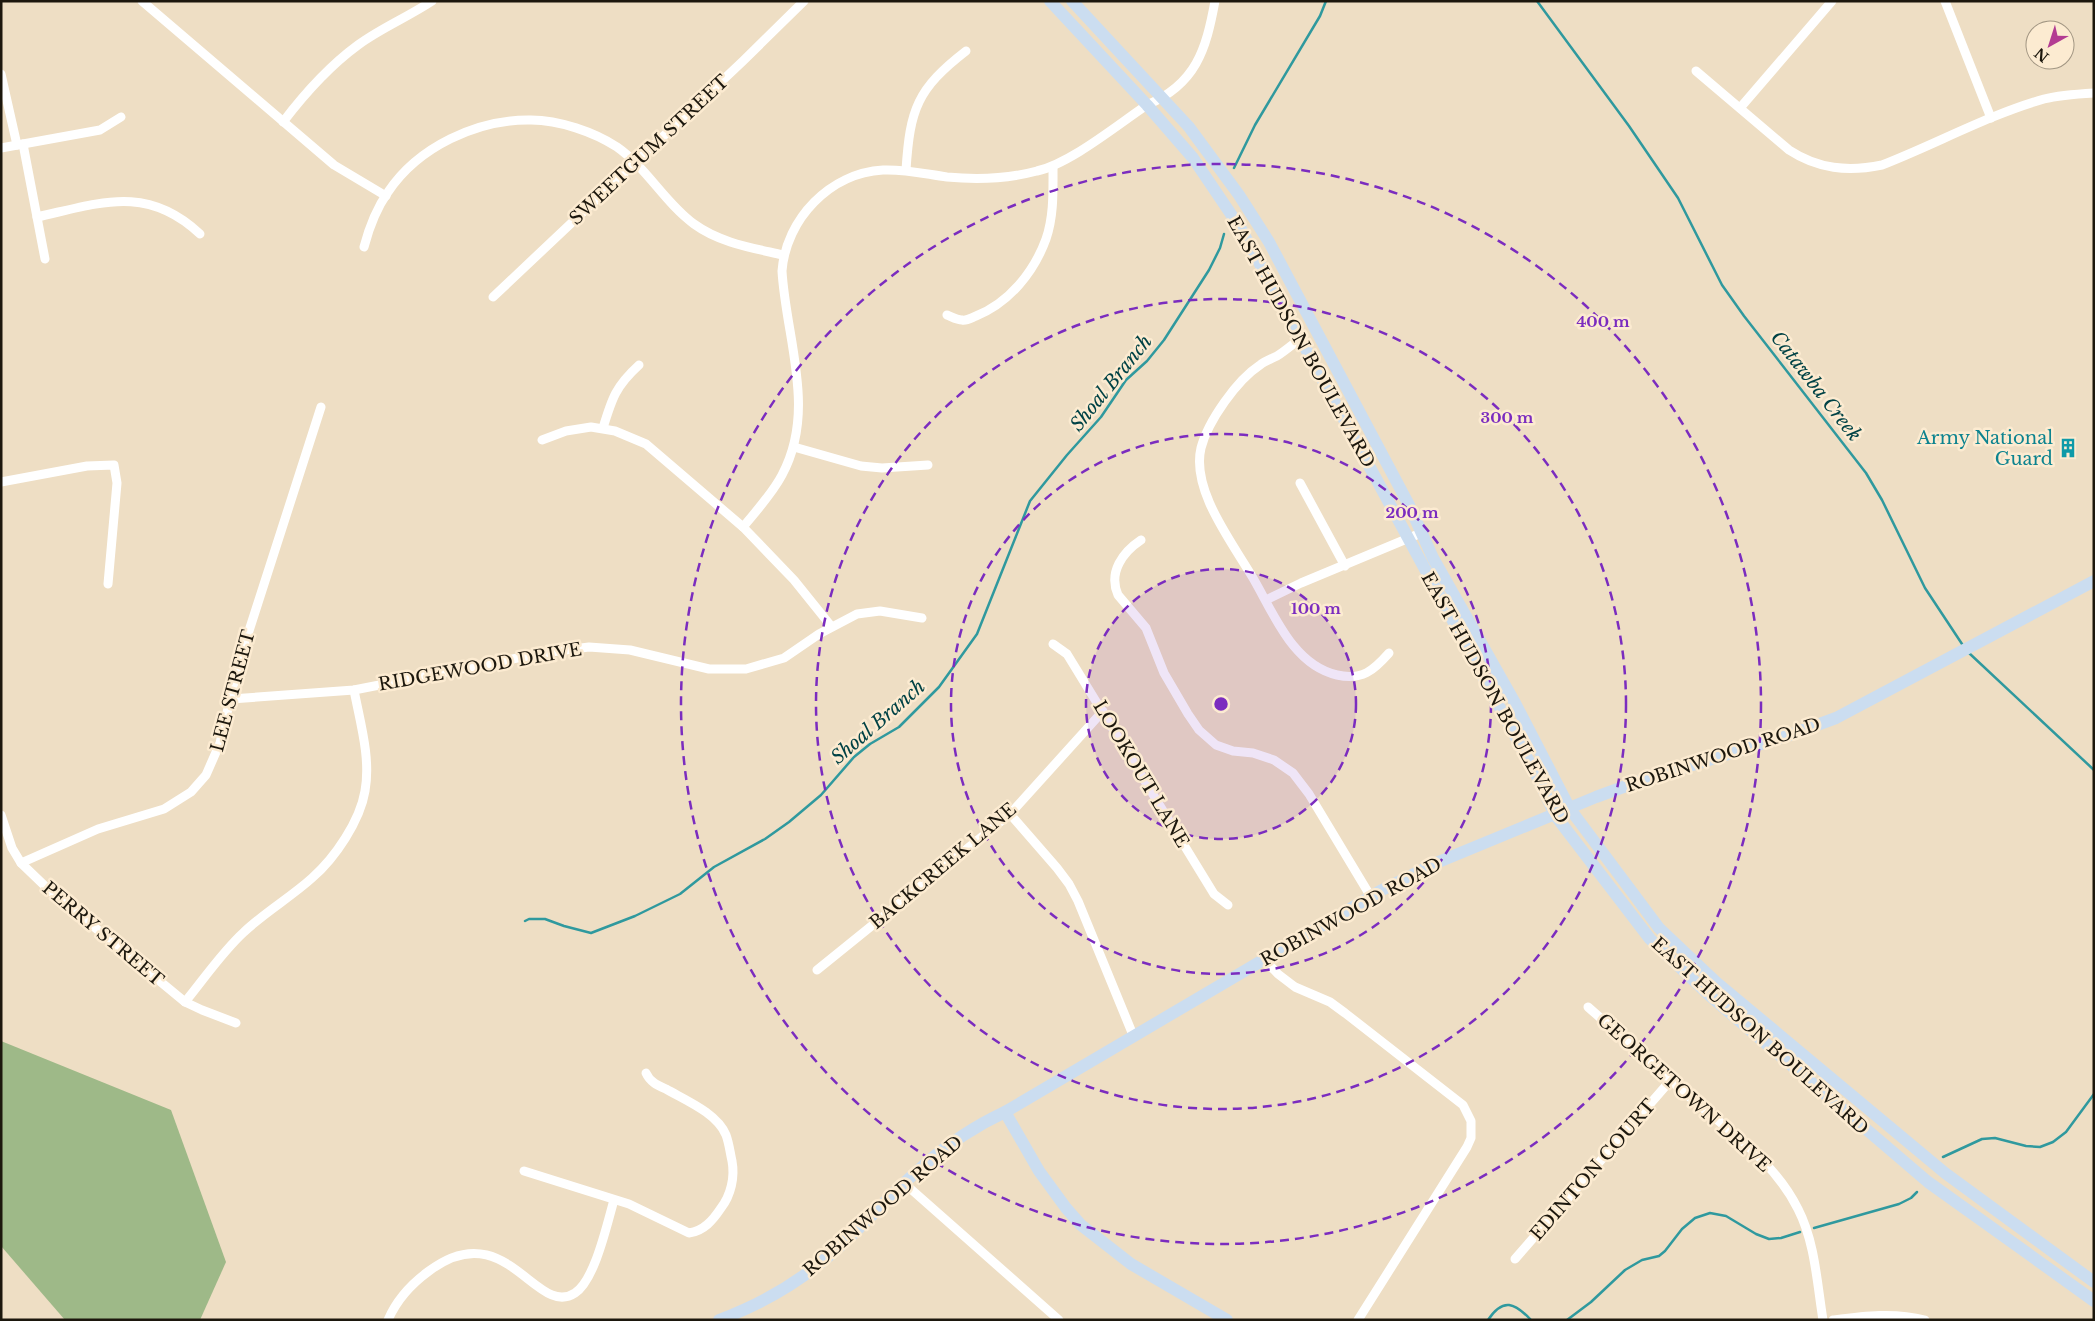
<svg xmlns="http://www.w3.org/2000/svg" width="2095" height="1321" font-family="'Libre Baskerville',serif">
	<rect width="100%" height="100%" fill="#eedec4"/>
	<path fill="#9eb988" d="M 1,1041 L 171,1110 L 226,1262 L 200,1320 L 65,1320 L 1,1246 Z"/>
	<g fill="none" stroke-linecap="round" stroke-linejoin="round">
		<g stroke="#2f999e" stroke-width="2.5">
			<path d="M 1537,1 L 1629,126 L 1678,198 L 1722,285 L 1744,316 L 1866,473 L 1882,500 L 1925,588 L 1964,647"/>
			<path d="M 1234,168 L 1255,125 L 1320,16 L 1326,1"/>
			<path d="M 1969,653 L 2094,770"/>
			<path d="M 525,921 L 529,919 L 545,919 L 564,926 L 591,933 L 635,916 L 680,894 L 714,867 L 765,839 L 789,822 L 821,795 L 854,757 L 870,744 L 899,727 L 939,687 L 977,634 L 1030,501 L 1067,455 L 1101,417 L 1126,380 L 1147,361 L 1164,340 L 1209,270 L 1220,248 L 1224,234"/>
			<path d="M 1943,1157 L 1982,1139 L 1995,1138 L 2026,1146 L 2040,1147 L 2053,1142 L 2066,1132 L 2094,1094"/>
			<path d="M 1814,1228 L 1899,1204 L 1911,1198 L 1917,1192"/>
			<path d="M 1488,1320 C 1503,1297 1515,1303 1531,1320"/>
			<path d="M 1567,1320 L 1591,1302 L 1625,1270 L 1642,1260 L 1659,1256 L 1665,1251 L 1682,1229 L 1695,1218 L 1710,1213 L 1726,1216 L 1756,1234 L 1769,1239 L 1781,1238 L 1800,1232"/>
		</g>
		<g stroke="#fff" stroke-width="9">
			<path d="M 142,1 L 334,165 L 386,196"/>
			<path d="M 1945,1 L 1991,118"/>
			<path d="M 1696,71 L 1789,150 C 1818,169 1848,172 1882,165 C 1936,144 1988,115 2044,99 C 2060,95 2077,94 2094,93"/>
			<path d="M 1,74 L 17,145"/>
			<path d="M 1740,108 L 1832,1"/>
			<path d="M 283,122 C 305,93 328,67 358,45 C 381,28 408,17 432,1"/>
			<path d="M 23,144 L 45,259"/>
			<path d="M 1,148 L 100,130 L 121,117"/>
			<path d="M 906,170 C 910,109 917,89 966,51"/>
			<path d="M 37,217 C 100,203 147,184 200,234"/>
			<path d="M 364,247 C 369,228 376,209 388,192 C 418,147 477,119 531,120 C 559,120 594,132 617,147 C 647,168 665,203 694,224 C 720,243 753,248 783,255"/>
			<path d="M 493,297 L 743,61 L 804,1"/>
			<path d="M 947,315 C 952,317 957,320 962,320 C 967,321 971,318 976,316 C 1009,303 1034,272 1046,239 C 1054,216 1053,191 1053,167"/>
			<path d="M 1301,338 C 1293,344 1285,351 1277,356 C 1271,359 1265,361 1260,365 C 1237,380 1208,421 1201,448 C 1191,490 1232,542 1253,578 C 1274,614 1293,665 1337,675 C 1362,681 1374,670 1389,653"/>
			<path d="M 603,428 C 612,398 616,386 639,365"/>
			<path d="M 542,440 L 566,431 L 591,427 L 615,431 L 646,444 L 743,527 L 794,580 L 831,626"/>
			<path d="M 794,447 L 861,466 L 882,468 L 928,465"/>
			<path d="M 1,482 L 87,466 L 114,465 L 117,483 L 108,584"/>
			<path d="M 1300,483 L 1345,566"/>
			<path d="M 743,527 C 757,510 772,494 782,475 C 817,410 786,339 782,271 C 786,219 830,173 883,170 C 905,169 925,174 947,177 C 978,180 1007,179 1037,171 C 1071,163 1117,125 1147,105 C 1196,84 1206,50 1215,1"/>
			<path d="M 1141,540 C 1123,552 1108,572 1118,595 L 1146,628 L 1164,673 L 1188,714 L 1199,730 L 1216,745 L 1233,751 L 1253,753 L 1274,760 L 1293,773 L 1309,794 L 1371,897"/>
			<path d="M 1266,600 L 1301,583 L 1421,533"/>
			<path d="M 1053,644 L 1067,654 L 1214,894 L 1228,905"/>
			<path d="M 231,699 L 354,690 L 543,653 L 589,647 L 630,650 L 709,669 L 746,669 L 784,658 L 819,634 L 857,614 L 880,611 L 922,618"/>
			<path d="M 1010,814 L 1057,868 L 1069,884 L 1078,901 L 1133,1035"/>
			<path d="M 1,815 L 12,848 L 21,863 L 47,888 L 185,1002 L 202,1010 L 236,1023"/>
			<path d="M 21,863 L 98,829 L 164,809 L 191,792 L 206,775 L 220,743 L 238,665 L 321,407"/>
			<path d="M 1264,959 L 1278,974 L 1295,987 L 1330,1002 L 1345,1013 L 1463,1105 L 1471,1121 L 1471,1138 L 1467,1147 L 1358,1320"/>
			<path d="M 817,970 L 1010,814 L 1103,711"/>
			<path d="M 185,1002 C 204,979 222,952 244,932 C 265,912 291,897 312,878 C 335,858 360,821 365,791 C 371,758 360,722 354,690"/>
			<path d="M 1588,1007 C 1621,1036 1652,1065 1685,1093 C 1725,1128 1774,1160 1798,1209 C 1815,1242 1817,1283 1823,1320"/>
			<path d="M 524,1171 L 629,1204 L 689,1233 C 704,1231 713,1220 721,1208 C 731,1195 735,1177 732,1161 C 730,1152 729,1143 726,1135 C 717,1113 685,1100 666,1089 C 657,1085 650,1082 646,1073"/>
			<path d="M 904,1183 L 1059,1320"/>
			<path d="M 1515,1259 L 1670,1081"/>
			<path d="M 388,1320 C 397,1299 411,1284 429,1271 C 506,1213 536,1319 575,1293 C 595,1280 607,1224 614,1200"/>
			<path d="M 1833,1320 C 1864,1316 1894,1312 1925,1320"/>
		</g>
		<g stroke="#cbddf0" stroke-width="12">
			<path d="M 1050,1 L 1147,105 L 1193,158 L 1241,229 L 1539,780 L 1555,815 L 1650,939 L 1709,995 L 1928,1182 L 2094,1301"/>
			<path d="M 1072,1 L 1189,127 L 1239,195 L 1269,242 L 1409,505 L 1433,558 L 1515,703 L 1570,809 L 1659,928 L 1716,982 L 1945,1173 L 2094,1282"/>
			<path d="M 1005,1112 L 1039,1171 L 1066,1208 L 1081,1225 L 1131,1264 L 1227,1320"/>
			<path d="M 719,1320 C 759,1305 798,1283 830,1255 C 863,1227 890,1194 923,1166 C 948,1144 975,1126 1005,1112 L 1382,890 L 1436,863 L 1596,797 L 1637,782 L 1787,736 L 1836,718 L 2094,581"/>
		</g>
	</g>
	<circle cx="1221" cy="704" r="135" fill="#7b2cbf" fill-opacity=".12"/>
	<g fill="none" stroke="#7b2cbf" stroke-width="2.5" stroke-dasharray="9 6">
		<circle cx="1221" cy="704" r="135"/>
		<circle cx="1221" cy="704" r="270"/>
		<circle cx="1221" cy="704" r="405"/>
		<circle cx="1221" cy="704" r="540"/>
	</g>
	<defs>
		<symbol id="building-bare" viewBox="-9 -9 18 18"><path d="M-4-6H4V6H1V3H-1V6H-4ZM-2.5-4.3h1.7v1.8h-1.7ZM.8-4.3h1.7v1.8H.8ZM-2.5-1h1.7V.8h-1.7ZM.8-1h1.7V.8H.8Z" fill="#0f9aa8" stroke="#fcebd1" stroke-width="2.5" paint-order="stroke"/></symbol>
	</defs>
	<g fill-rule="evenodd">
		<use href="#building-bare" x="2054" y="434" width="28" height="28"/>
	</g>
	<g text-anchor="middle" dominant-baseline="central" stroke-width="5" stroke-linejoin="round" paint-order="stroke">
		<g font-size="18" fill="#1c170d" stroke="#fcebd1">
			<text transform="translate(649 150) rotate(-43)">SWEETGUM STREET</text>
			<text transform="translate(1301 342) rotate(61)">EAST HUDSON BOULEVARD</text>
			<text transform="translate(480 667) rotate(-10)">RIDGEWOOD DRIVE</text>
			<text transform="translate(233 691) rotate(-75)">LEE STREET</text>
			<text transform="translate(1495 698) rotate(61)">EAST HUDSON BOULEVARD</text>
			<text transform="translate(1723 755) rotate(-18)">ROBINWOOD ROAD</text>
			<text transform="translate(1141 774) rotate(59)">LOOKOUT LANE</text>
			<text transform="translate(943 866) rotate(-40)">BACKCREEK LANE</text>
			<text transform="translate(1351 912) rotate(-29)">ROBINWOOD ROAD</text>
			<text transform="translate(103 934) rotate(40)">PERRY STREET</text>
			<text transform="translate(1760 1036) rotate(42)">EAST HUDSON BOULEVARD</text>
			<text transform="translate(1684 1093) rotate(42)">GEORGETOWN DRIVE</text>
			<text transform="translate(1593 1170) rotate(-49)">EDINTON COURT</text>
			<text transform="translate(883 1206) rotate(-41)">ROBINWOOD ROAD</text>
		</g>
		<g font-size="18" fill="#0d838f" stroke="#fcebd1" text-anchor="end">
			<text x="2053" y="438">Army National<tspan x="2053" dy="21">Guard</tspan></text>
		</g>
		<g font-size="19" font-style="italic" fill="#004245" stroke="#fcebd1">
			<text transform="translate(1111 383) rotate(-51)">Shoal Branch</text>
			<text transform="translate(1816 386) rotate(52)">Catawba Creek</text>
			<text transform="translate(878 722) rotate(-41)">Shoal Branch</text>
		</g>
	</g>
	<circle cx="1221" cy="704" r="8" fill="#7b2cbf" stroke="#fcebd1" stroke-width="2.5"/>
	<g font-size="15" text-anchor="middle" font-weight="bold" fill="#7b2cbf" stroke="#fcebd1" stroke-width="5" stroke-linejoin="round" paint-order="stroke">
		<text x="1603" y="327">400 m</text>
		<text x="1507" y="423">300 m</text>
		<text x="1412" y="518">200 m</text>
		<text x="1316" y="614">100 m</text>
	</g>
	<rect width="2095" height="1321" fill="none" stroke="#1c170d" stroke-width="5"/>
	<g transform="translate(2050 45) rotate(219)"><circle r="24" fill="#fcebd1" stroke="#a29683"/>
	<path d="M0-4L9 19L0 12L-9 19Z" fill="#b33c92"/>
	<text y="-8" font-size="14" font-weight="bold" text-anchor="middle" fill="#1c170d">N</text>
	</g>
</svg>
